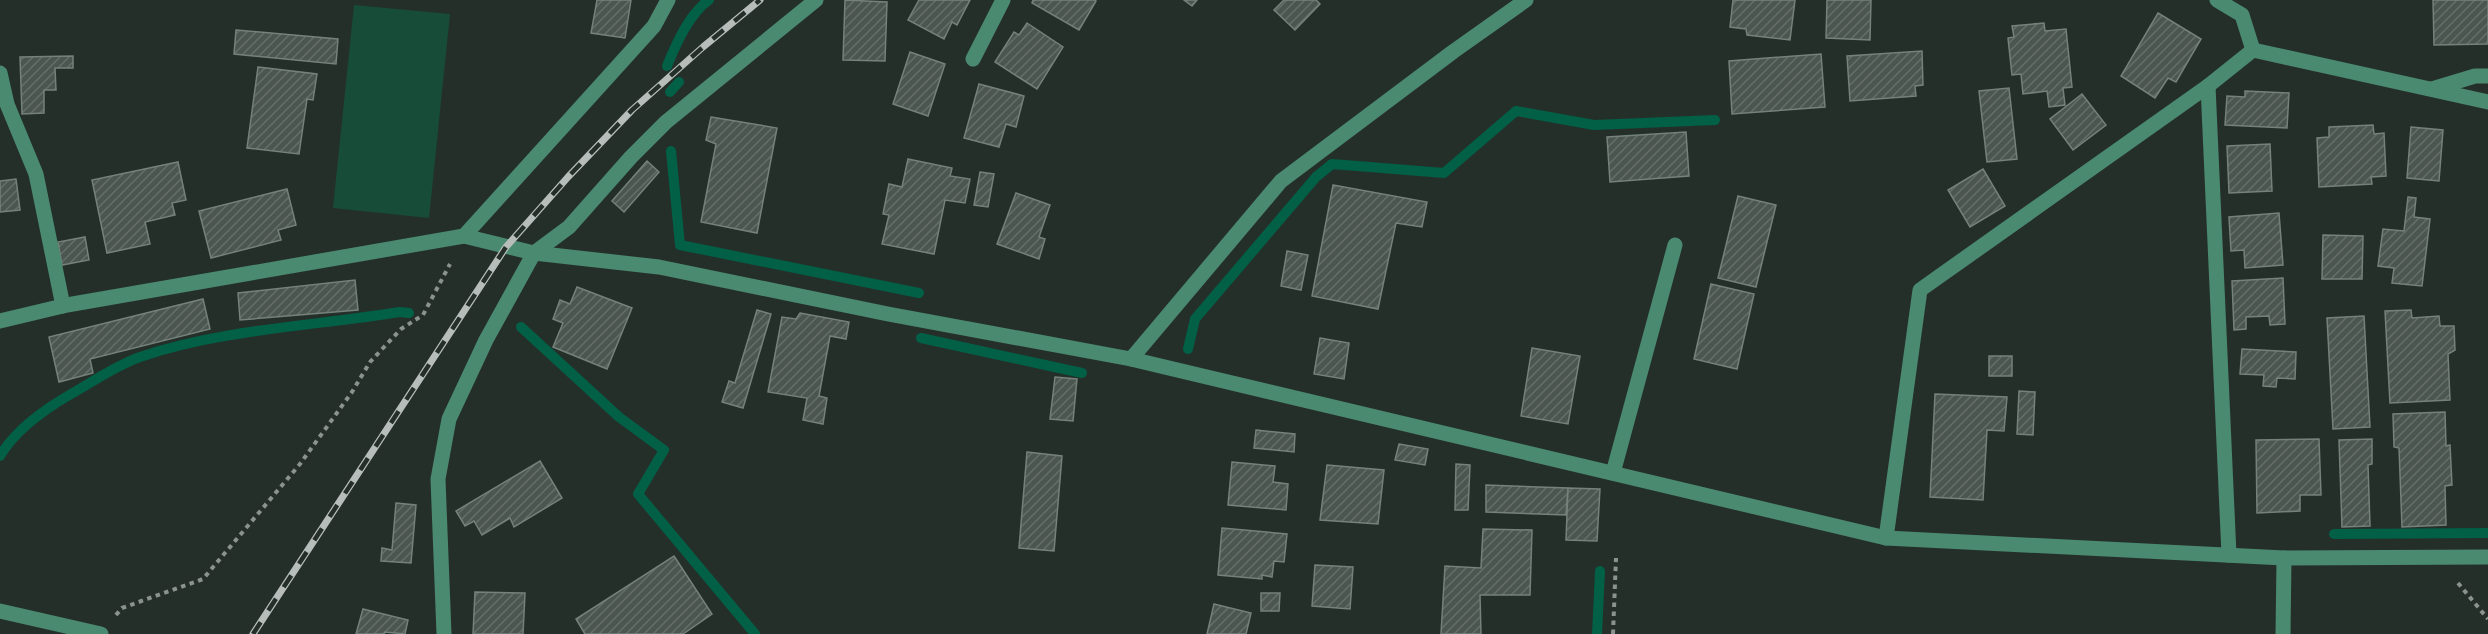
<svg xmlns="http://www.w3.org/2000/svg" width="2488" height="634" font-family="'Fira Sans Condensed',sans-serif">
	<defs>
		<pattern id="building-hatch" width="6" height="6" patternUnits="userSpaceOnUse" patternTransform="scale(1.5)"><rect width="6" height="6" fill="#4b5651"/><path d="M-1 1l2-2M0 6l6-6M5 7l2-2" fill="none" stroke="#656e6a"/></pattern>
	</defs>
	<rect width="100%" height="100%" fill="#252f2a"/>
	<path fill="#174c39" d="M 354,5 L 450,14 L 429,218 L 333,208 Z"/>
	<g fill="none" stroke-linecap="round" stroke-linejoin="round">
		<g stroke="#016045" stroke-width="10">
			<path d="M 667,66 C 676,44 689,14 709,0"/>
			<path d="M 670,92 L 679,82"/>
			<path d="M 671,151 L 680,245 L 919,293"/>
			<path d="M 521,327 L 619,417 L 664,450 L 638,494 L 755,634"/>
			<path d="M 921,338 L 1082,373"/>
			<path d="M 1188,349 L 1195,319 L 1316,177 L 1332,164 L 1444,173 L 1516,111 L 1594,125 L 1715,120"/>
			<path d="M 0,456 C 16,429 45,409 71,394 C 94,381 115,366 140,357 C 223,329 314,326 400,312 L 409,313"/>
			<path d="M 2334,534 L 2488,533"/>
			<path d="M 1597,634 L 1600,571"/>
		</g>
	</g>
	<g fill="url(#building-hatch)" stroke="#75817b" stroke-width="1.5">
		<path d="M 597,0 L 631,0 L 625,38 L 591,33 Z"/>
		<path d="M 845,0 L 887,2 L 885,61 L 843,60 Z"/>
		<path d="M 919,0 L 970,0 L 957,25 L 952,22 L 944,39 L 908,20 Z"/>
		<path d="M 1033,0 L 1095,0 L 1096,1 L 1079,30 L 1032,3 Z"/>
		<path d="M 1184,0 L 1197,0 L 1192,6 Z"/>
		<path d="M 1284,0 L 1316,0 L 1320,4 L 1295,30 L 1274,10 Z"/>
		<path d="M 1733,0 L 1795,0 L 1790,40 L 1747,35 L 1746,29 L 1730,27 Z"/>
		<path d="M 1827,0 L 1871,0 L 1870,40 L 1826,38 Z"/>
		<path d="M 2433,0 L 2488,0 L 2488,44 L 2434,45 Z"/>
		<path d="M 2158,13 L 2201,39 L 2176,82 L 2168,78 L 2155,98 L 2121,76 Z"/>
		<path d="M 1027,23 L 1063,47 L 1037,89 L 995,62 L 1014,32 L 1019,35 Z"/>
		<path d="M 2044,23 L 2045,31 L 2066,29 L 2072,87 L 2063,88 L 2065,105 L 2049,107 L 2047,91 L 2023,94 L 2021,74 L 2012,75 L 2008,38 L 2014,37 L 2012,26 Z"/>
		<path d="M 236,30 L 338,39 L 336,64 L 234,54 Z"/>
		<path d="M 1922,51 L 1923,85 L 1915,86 L 1916,96 L 1850,101 L 1847,56 Z"/>
		<path d="M 910,52 L 945,64 L 928,116 L 893,104 Z"/>
		<path d="M 1821,54 L 1825,107 L 1732,114 L 1729,61 Z"/>
		<path d="M 73,56 L 73,68 L 55,68 L 56,90 L 44,90 L 44,113 L 22,114 L 20,57 Z"/>
		<path d="M 258,67 L 317,74 L 313,100 L 307,99 L 299,154 L 247,148 Z"/>
		<path d="M 979,84 L 1024,96 L 1016,127 L 1006,124 L 999,147 L 964,138 Z"/>
		<path d="M 2009,88 L 2017,159 L 1987,162 L 1979,91 Z"/>
		<path d="M 2245,91 L 2289,93 L 2287,128 L 2225,125 L 2227,96 L 2245,97 Z"/>
		<path d="M 2082,94 L 2106,125 L 2073,150 L 2050,119 Z"/>
		<path d="M 711,117 L 777,128 L 757,233 L 701,222 L 716,144 L 706,140 Z"/>
		<path d="M 2373,125 L 2374,134 L 2384,133 L 2386,176 L 2371,177 L 2372,184 L 2319,187 L 2317,138 L 2329,137 L 2329,127 Z"/>
		<path d="M 2411,127 L 2443,130 L 2439,181 L 2407,178 Z"/>
		<path d="M 1686,132 L 1689,176 L 1610,182 L 1607,137 Z"/>
		<path d="M 2270,144 L 2272,191 L 2229,193 L 2227,146 Z"/>
		<path d="M 908,159 L 952,168 L 950,176 L 970,179 L 965,203 L 945,200 L 934,254 L 882,244 L 889,215 L 883,214 L 889,184 L 902,187 Z"/>
		<path d="M 647,161 L 659,172 L 624,212 L 612,201 Z"/>
		<path d="M 178,162 L 186,200 L 172,203 L 175,215 L 145,222 L 150,244 L 107,253 L 92,180 Z"/>
		<path d="M 1983,169 L 2005,206 L 1970,227 L 1948,190 Z"/>
		<path d="M 980,172 L 994,174 L 988,207 L 974,205 Z"/>
		<path d="M 16,179 L 20,210 L 0,212 L 0,181 Z"/>
		<path d="M 1333,185 L 1427,202 L 1422,227 L 1396,223 L 1378,309 L 1312,296 Z"/>
		<path d="M 287,189 L 296,225 L 278,230 L 281,240 L 211,258 L 199,211 Z"/>
		<path d="M 1016,193 L 1050,205 L 1039,237 L 1045,239 L 1039,259 L 997,244 Z"/>
		<path d="M 1738,196 L 1776,205 L 1756,287 L 1718,278 Z"/>
		<path d="M 2408,197 L 2416,198 L 2414,217 L 2430,219 L 2422,286 L 2392,283 L 2394,268 L 2378,266 L 2383,229 L 2404,231 Z"/>
		<path d="M 2279,213 L 2283,265 L 2245,268 L 2244,250 L 2231,251 L 2229,217 Z"/>
		<path d="M 2323,235 L 2363,236 L 2362,279 L 2322,279 Z"/>
		<path d="M 85,237 L 89,260 L 62,265 L 58,242 Z"/>
		<path d="M 1287,251 L 1308,255 L 1301,290 L 1281,286 Z"/>
		<path d="M 2283,278 L 2285,324 L 2270,325 L 2269,316 L 2246,317 L 2246,329 L 2234,330 L 2232,281 Z"/>
		<path d="M 355,280 L 358,310 L 240,320 L 238,293 Z"/>
		<path d="M 1711,284 L 1754,294 L 1737,369 L 1694,359 Z"/>
		<path d="M 577,287 L 632,308 L 607,369 L 553,347 L 563,323 L 553,319 L 560,300 L 570,304 Z"/>
		<path d="M 203,299 L 210,329 L 90,359 L 93,373 L 59,382 L 49,337 Z"/>
		<path d="M 757,310 L 771,314 L 743,408 L 722,402 L 729,381 L 735,383 Z"/>
		<path d="M 2411,310 L 2412,318 L 2439,316 L 2440,326 L 2454,326 L 2455,350 L 2448,354 L 2450,400 L 2390,403 L 2385,311 Z"/>
		<path d="M 800,313 L 849,322 L 846,339 L 830,336 L 819,396 L 827,398 L 823,424 L 803,420 L 807,398 L 768,392 L 782,317 L 796,319 Z"/>
		<path d="M 2364,316 L 2370,427 L 2333,429 L 2327,318 Z"/>
		<path d="M 1320,338 L 1349,343 L 1344,379 L 1314,374 Z"/>
		<path d="M 1532,348 L 1580,356 L 1568,424 L 1521,416 Z"/>
		<path d="M 2242,349 L 2296,352 L 2295,379 L 2277,378 L 2276,387 L 2263,386 L 2264,375 L 2240,374 Z"/>
		<rect x="1989" y="356" width="23" height="20"/>
		<path d="M 1055,377 L 1077,379 L 1073,421 L 1050,419 Z"/>
		<path d="M 2019,391 L 2035,392 L 2033,435 L 2017,434 Z"/>
		<path d="M 1935,394 L 2007,397 L 2004,431 L 1987,430 L 1983,500 L 1930,497 Z"/>
		<path d="M 2445,412 L 2446,446 L 2450,445 L 2452,485 L 2445,486 L 2446,525 L 2402,527 L 2399,448 L 2394,447 L 2393,414 Z"/>
		<path d="M 1256,430 L 1295,434 L 1294,452 L 1254,448 Z"/>
		<path d="M 2319,439 L 2321,495 L 2300,495 L 2300,511 L 2257,513 L 2256,440 Z"/>
		<path d="M 2372,439 L 2372,464 L 2368,465 L 2370,526 L 2342,527 L 2339,440 Z"/>
		<path d="M 1399,444 L 1428,449 L 1425,465 L 1395,460 Z"/>
		<path d="M 1027,452 L 1062,456 L 1054,551 L 1019,548 Z"/>
		<path d="M 540,461 L 562,498 L 514,527 L 510,518 L 482,535 L 474,521 L 465,526 L 456,511 Z"/>
		<path d="M 1232,462 L 1275,466 L 1273,482 L 1288,484 L 1286,510 L 1228,505 Z"/>
		<path d="M 1456,464 L 1470,465 L 1468,510 L 1455,510 Z"/>
		<path d="M 1327,465 L 1384,470 L 1378,524 L 1320,520 Z"/>
		<path d="M 1486,485 L 1568,488 L 1566,515 L 1486,512 Z"/>
		<path d="M 1568,488 L 1600,489 L 1597,541 L 1566,540 Z"/>
		<path d="M 396,503 L 416,505 L 411,563 L 381,561 L 382,548 L 392,550 Z"/>
		<path d="M 1222,528 L 1287,534 L 1284,562 L 1274,561 L 1272,577 L 1262,575 L 1262,579 L 1218,575 Z"/>
		<path d="M 1483,529 L 1532,530 L 1530,595 L 1480,595 L 1481,634 L 1441,634 L 1445,566 L 1481,568 Z"/>
		<path d="M 674,556 L 712,614 L 683,634 L 585,634 L 576,619 Z"/>
		<path d="M 1315,565 L 1353,567 L 1350,609 L 1312,606 Z"/>
		<path d="M 475,592 L 525,593 L 523,634 L 473,634 Z"/>
		<path d="M 1261,593 L 1280,593 L 1279,611 L 1261,611 Z"/>
		<path d="M 1214,604 L 1251,613 L 1246,634 L 1207,634 Z"/>
		<path d="M 363,609 L 408,620 L 405,634 L 385,632 L 384,634 L 356,634 Z"/>
	</g>
	<g fill="none" stroke-linecap="round" stroke-linejoin="round">
		<g stroke="#8a938f" stroke-width="4" stroke-dasharray="4.5 4.5" stroke-linecap="butt">
			<path d="M 2458,583 L 2488,619"/>
			<path d="M 116,615 L 122,608 L 203,579 L 300,464 L 352,392 L 370,362 L 401,329 L 423,315 L 450,264"/>
			<path d="M 1613,634 L 1616,558"/>
		</g>
		<g stroke="#4a8a70" stroke-width="15">
			<path d="M 2217,0 L 2242,15 L 2253,50"/>
			<path d="M 2253,50 L 2488,102"/>
			<path d="M 973,59 L 1003,0"/>
			<path d="M 0,73 L 7,104 L 36,174 L 63,306"/>
			<path d="M 2208,86 L 2229,555"/>
			<path d="M 2432,89 L 2475,76 L 2488,76"/>
			<path d="M 464,236 L 654,26 L 668,0"/>
			<path d="M 0,321 L 67,305 L 464,236 L 534,253 L 659,267 L 888,314 L 1131,359 L 1886,538 L 2284,558 L 2488,557"/>
			<path d="M 1131,359 L 1281,181 L 1454,51 L 1526,0"/>
			<path d="M 1613,473 L 1675,245"/>
			<path d="M 1886,538 L 1920,290 L 2208,86 L 2253,50"/>
			<path d="M 0,611 L 101,634"/>
			<path d="M 444,634 L 438,479 L 449,419 L 486,340 L 534,253 L 569,227 L 631,157 L 666,122 L 816,0"/>
			<path d="M 2283,634 L 2284,558"/>
		</g>
		<defs>
			<path id="rail" d="M 253,634 L 506,247 L 568,177 L 632,110 L 703,47 L 760,0"/>
		</defs>
		<use href="#rail" stroke="#b6bdba" stroke-width="7"/>
		<use href="#rail" stroke="#252f2a" stroke-width="4.5" stroke-dasharray="14" stroke-linecap="butt"/>
	</g>
</svg>
